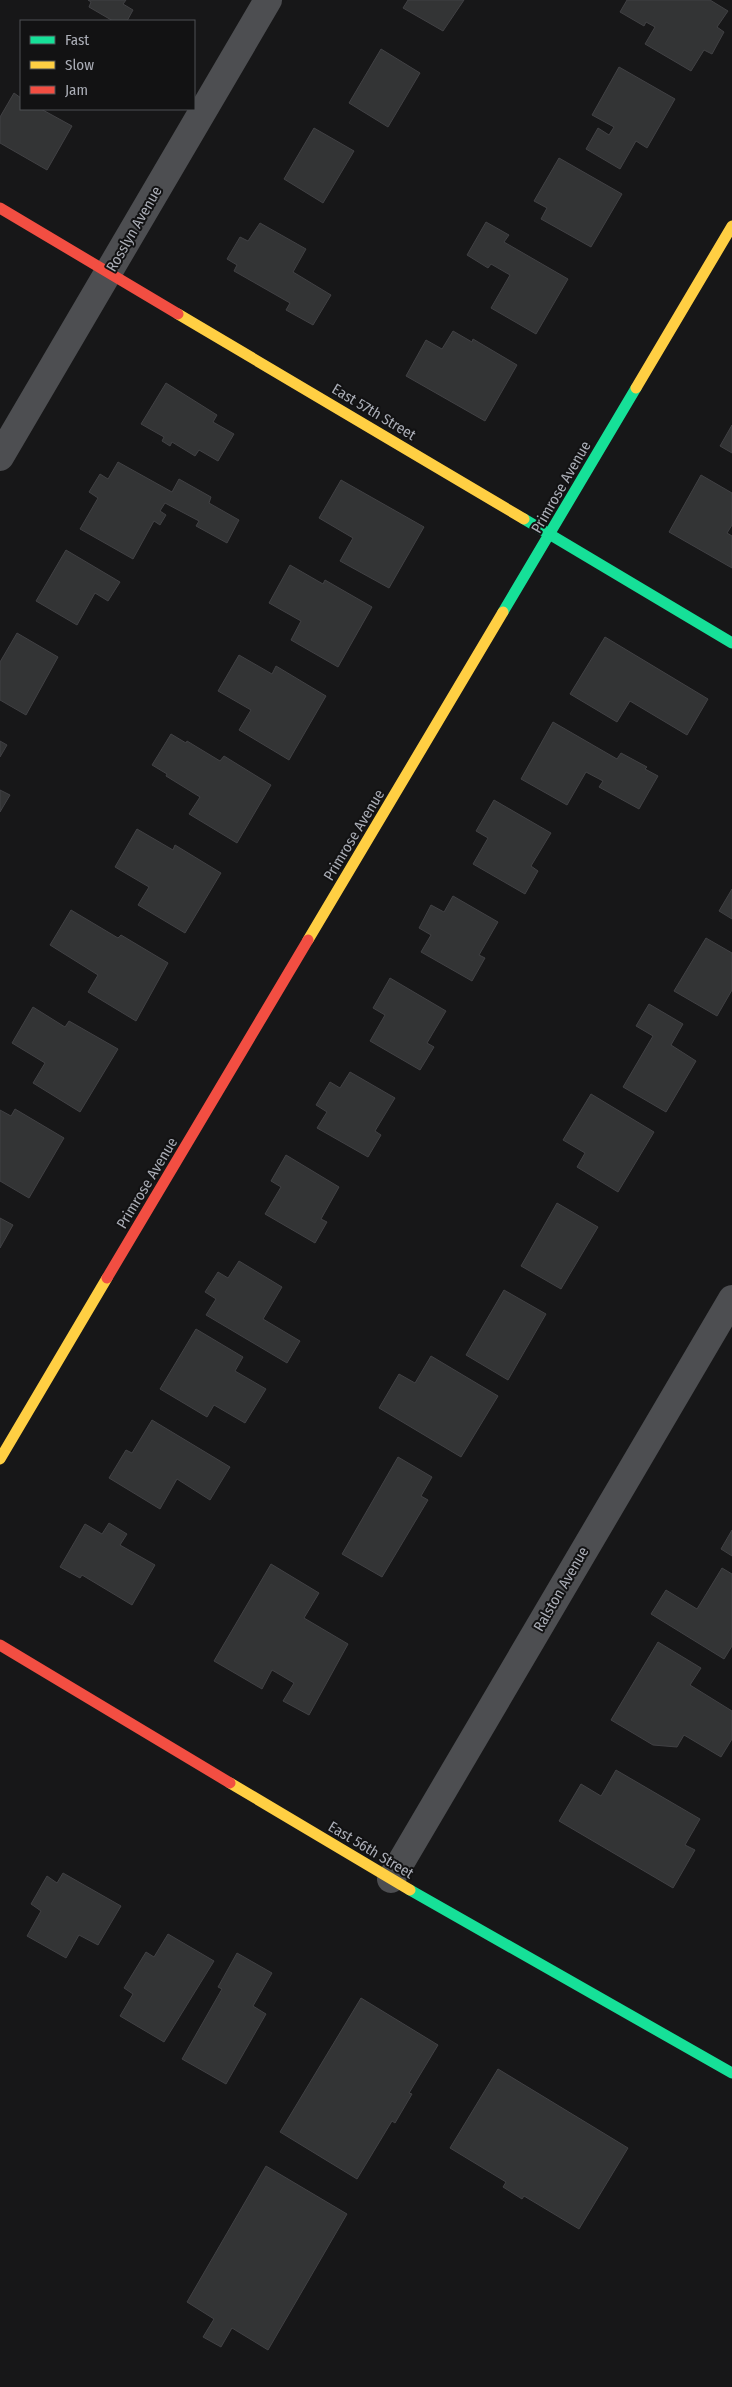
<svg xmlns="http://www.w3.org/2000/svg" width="732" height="2387" font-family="'Fira Sans Condensed',sans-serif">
	<rect width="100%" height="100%" fill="#171718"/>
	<g fill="#333435" stroke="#414144">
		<path d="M 88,0 L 126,0 L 123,4 L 133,10 L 127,21 L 113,21 L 89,7 L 91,2 Z"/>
		<path d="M 408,0 L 464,0 L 443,31 L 403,8 Z"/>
		<path d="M 627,0 L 710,0 L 728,11 L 717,27 L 724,32 L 712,54 L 704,50 L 691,71 L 645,44 L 655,27 L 646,22 L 644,26 L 620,12 Z"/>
		<path d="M 381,49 L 420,73 L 388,127 L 349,103 Z"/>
		<path d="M 619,67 L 675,99 L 647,148 L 636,141 L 620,169 L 586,149 L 598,128 L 609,135 L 614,127 L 592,115 Z"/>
		<path d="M 14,93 L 21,98 L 21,109 L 41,109 L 72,126 L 47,170 L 0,143 L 0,117 Z"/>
		<path d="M 314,128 L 354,151 L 323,203 L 284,179 Z"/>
		<path d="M 559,158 L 622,194 L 591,247 L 541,219 L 547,208 L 534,201 Z"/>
		<path d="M 486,222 L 509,235 L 504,242 L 568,279 L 536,334 L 491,308 L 510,275 L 491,264 L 488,268 L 467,255 Z"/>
		<path d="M 260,223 L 306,249 L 293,272 L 331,295 L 313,325 L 286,310 L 290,303 L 234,271 L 237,265 L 227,259 L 240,237 L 248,241 Z"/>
		<path d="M 453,331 L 472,342 L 473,339 L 517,365 L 485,421 L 406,376 L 426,340 L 442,349 Z"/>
		<path d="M 166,383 L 217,415 L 213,422 L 234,434 L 218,461 L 199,450 L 195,456 L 172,442 L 170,446 L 162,441 L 164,437 L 141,424 Z"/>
		<path d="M 732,425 L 732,453 L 720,446 Z"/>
		<path d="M 118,462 L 172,492 L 179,479 L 211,497 L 209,503 L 239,520 L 227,543 L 196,526 L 199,521 L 165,503 L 160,511 L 166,515 L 160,525 L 154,521 L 133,559 L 80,529 L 98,498 L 89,492 L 100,474 L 108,479 Z"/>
		<path d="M 701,475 L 732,493 L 732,525 L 727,533 L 732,536 L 732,568 L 669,532 Z"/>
		<path d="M 341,480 L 424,527 L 389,588 L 340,561 L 353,538 L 319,518 Z"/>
		<path d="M 66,550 L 120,582 L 108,601 L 95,593 L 77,625 L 36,601 Z"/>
		<path d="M 290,565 L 323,584 L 325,580 L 372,607 L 338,667 L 291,640 L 301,621 L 269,603 Z"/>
		<path d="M 17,633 L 58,657 L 26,715 L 0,700 L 0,662 Z"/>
		<path d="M 605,637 L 708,699 L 687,735 L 630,701 L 617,722 L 570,694 Z"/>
		<path d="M 239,655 L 272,674 L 276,666 L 326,696 L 289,760 L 239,730 L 251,710 L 218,691 Z"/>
		<path d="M 553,722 L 617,759 L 621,753 L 647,767 L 645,769 L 658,776 L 639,809 L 599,787 L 603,781 L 586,772 L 567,805 L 521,779 Z"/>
		<path d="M 171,734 L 186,743 L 187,741 L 220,761 L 224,756 L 271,785 L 237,843 L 189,814 L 200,797 L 166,776 L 167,774 L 152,765 Z"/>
		<path d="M 0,741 L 7,745 L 0,757 Z"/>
		<path d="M 0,790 L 10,795 L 0,812 Z"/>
		<path d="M 494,800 L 551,833 L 531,866 L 538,871 L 525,894 L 473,864 L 488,838 L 476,831 Z"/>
		<path d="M 137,829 L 173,850 L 175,845 L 221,873 L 185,933 L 138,905 L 149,887 L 115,867 Z"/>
		<path d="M 732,889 L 732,919 L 719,911 Z"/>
		<path d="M 453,896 L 498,922 L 479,955 L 485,958 L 472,981 L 421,952 L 431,935 L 419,928 L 431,905 L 444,912 Z"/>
		<path d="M 71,910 L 118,938 L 121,935 L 168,963 L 136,1021 L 88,992 L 98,975 L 50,945 Z"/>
		<path d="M 706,938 L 732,953 L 732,990 L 717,1016 L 674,991 Z"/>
		<path d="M 390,978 L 446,1011 L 427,1043 L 434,1047 L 420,1070 L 370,1041 L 385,1015 L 373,1008 Z"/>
		<path d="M 649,1004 L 683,1024 L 671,1045 L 696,1061 L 666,1112 L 623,1087 L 653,1036 L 636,1026 Z"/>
		<path d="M 33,1007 L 65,1027 L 69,1021 L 118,1049 L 80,1112 L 33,1083 L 45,1063 L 12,1043 Z"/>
		<path d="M 350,1072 L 395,1098 L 375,1131 L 381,1135 L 368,1157 L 317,1128 L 327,1112 L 316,1105 L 330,1082 L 340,1088 Z"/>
		<path d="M 591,1094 L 654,1132 L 618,1192 L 577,1167 L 585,1153 L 563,1140 Z"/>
		<path d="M 15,1109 L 64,1138 L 29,1198 L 0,1181 L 0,1110 L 11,1116 Z"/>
		<path d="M 286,1155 L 339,1187 L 321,1219 L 327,1222 L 315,1243 L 265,1214 L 281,1187 L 271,1181 Z"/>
		<path d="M 557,1203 L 598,1227 L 561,1289 L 521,1266 Z"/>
		<path d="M 0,1218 L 13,1225 L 0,1248 Z"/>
		<path d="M 239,1261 L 282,1287 L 263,1319 L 300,1341 L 287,1363 L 206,1315 L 216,1299 L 205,1292 L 218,1272 L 228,1278 Z"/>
		<path d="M 504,1290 L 546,1314 L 508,1380 L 466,1355 Z"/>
		<path d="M 196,1329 L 243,1357 L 235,1371 L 266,1389 L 245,1423 L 214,1405 L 207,1417 L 160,1389 Z"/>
		<path d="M 431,1356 L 498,1396 L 461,1457 L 379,1408 L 399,1374 L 415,1383 Z"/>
		<path d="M 152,1420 L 230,1467 L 210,1500 L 177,1479 L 160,1509 L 109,1478 L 126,1450 L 132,1453 Z"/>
		<path d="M 398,1457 L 432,1477 L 421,1496 L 428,1500 L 382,1577 L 342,1554 Z"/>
		<path d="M 109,1523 L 127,1534 L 120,1545 L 155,1565 L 132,1605 L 82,1575 L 80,1578 L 60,1567 L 85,1524 L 102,1534 Z"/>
		<path d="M 732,1530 L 732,1556 L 721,1549 Z"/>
		<path d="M 271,1564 L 319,1593 L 304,1618 L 348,1644 L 309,1715 L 283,1701 L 294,1683 L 272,1670 L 262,1689 L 214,1661 Z"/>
		<path d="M 722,1568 L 732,1574 L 732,1646 L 724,1659 L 651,1614 L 666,1590 L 697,1609 Z"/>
		<path d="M 658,1642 L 701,1668 L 690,1685 L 732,1711 L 732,1739 L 721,1757 L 684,1735 L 677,1747 L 653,1745 L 611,1720 Z"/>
		<path d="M 616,1770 L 700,1819 L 685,1845 L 695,1850 L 673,1888 L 559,1821 L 581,1784 L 601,1796 Z"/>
		<path d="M 63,1873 L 121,1906 L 98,1945 L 79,1935 L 66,1958 L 27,1936 L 41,1911 L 31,1904 L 47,1876 L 57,1883 Z"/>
		<path d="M 168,1934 L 214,1961 L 164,2042 L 120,2016 L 133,1994 L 124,1988 L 146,1952 L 154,1957 Z"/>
		<path d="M 237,1953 L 272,1973 L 253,2006 L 266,2014 L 226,2084 L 182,2059 L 222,1989 L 218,1987 Z"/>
		<path d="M 361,1998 L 438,2045 L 409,2093 L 412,2094 L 395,2123 L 392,2121 L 357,2179 L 280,2132 Z"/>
		<path d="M 498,2069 L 628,2148 L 579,2229 L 524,2196 L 522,2199 L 503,2187 L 506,2182 L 450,2148 Z"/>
		<path d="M 266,2166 L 347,2214 L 268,2350 L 232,2328 L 221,2347 L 203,2337 L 214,2319 L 187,2302 Z"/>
	</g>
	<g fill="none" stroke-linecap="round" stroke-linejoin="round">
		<g stroke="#4d4e51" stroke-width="28">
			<path d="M 0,457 L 268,0"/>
			<path d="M 391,1879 L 732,1299"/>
		</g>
		<g stroke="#16e098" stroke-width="11">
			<path d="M 524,519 L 732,643"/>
			<path d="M 503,612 L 636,388"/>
			<path d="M 410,1890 L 732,2073"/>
		</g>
		<g stroke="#ffcf43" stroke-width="11">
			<path d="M 178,314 L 524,519"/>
			<path d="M 636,388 L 732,226"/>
			<path d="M 308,940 L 503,612"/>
			<path d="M 0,1459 L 107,1278"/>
			<path d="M 230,1783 L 410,1890"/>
		</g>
		<g stroke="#f24e42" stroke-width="11">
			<path d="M 0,208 L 178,314"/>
			<path d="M 107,1278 L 308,940"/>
			<path d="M 0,1645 L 230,1783"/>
		</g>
	</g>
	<g text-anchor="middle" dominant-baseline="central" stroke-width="4" stroke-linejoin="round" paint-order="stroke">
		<g font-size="15" fill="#abaeb7" stroke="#121213">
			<text transform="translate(134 229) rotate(-60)">Rosslyn Avenue</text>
			<text transform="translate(374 412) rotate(31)">East 57th Street</text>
			<text transform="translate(561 487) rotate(-60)">Primrose Avenue</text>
			<text transform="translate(354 835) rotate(-59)">Primrose Avenue</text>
			<text transform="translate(147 1183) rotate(-59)">Primrose Avenue</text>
			<text transform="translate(561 1589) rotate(-60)">Ralston Avenue</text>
			<text transform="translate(371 1850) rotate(31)">East 56th Street</text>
		</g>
	</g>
	<rect x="20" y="20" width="175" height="90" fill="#121213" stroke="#4f5055"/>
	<rect x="30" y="36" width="25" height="8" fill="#16e098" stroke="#4f5055"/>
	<text x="65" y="45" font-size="15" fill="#abaeb7">Fast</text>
	<rect x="30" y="61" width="25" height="8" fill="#ffcf43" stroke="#4f5055"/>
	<text x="65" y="70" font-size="15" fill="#abaeb7">Slow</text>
	<rect x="30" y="86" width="25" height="8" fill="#f24e42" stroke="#4f5055"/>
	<text x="65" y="95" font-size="15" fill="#abaeb7">Jam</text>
</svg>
